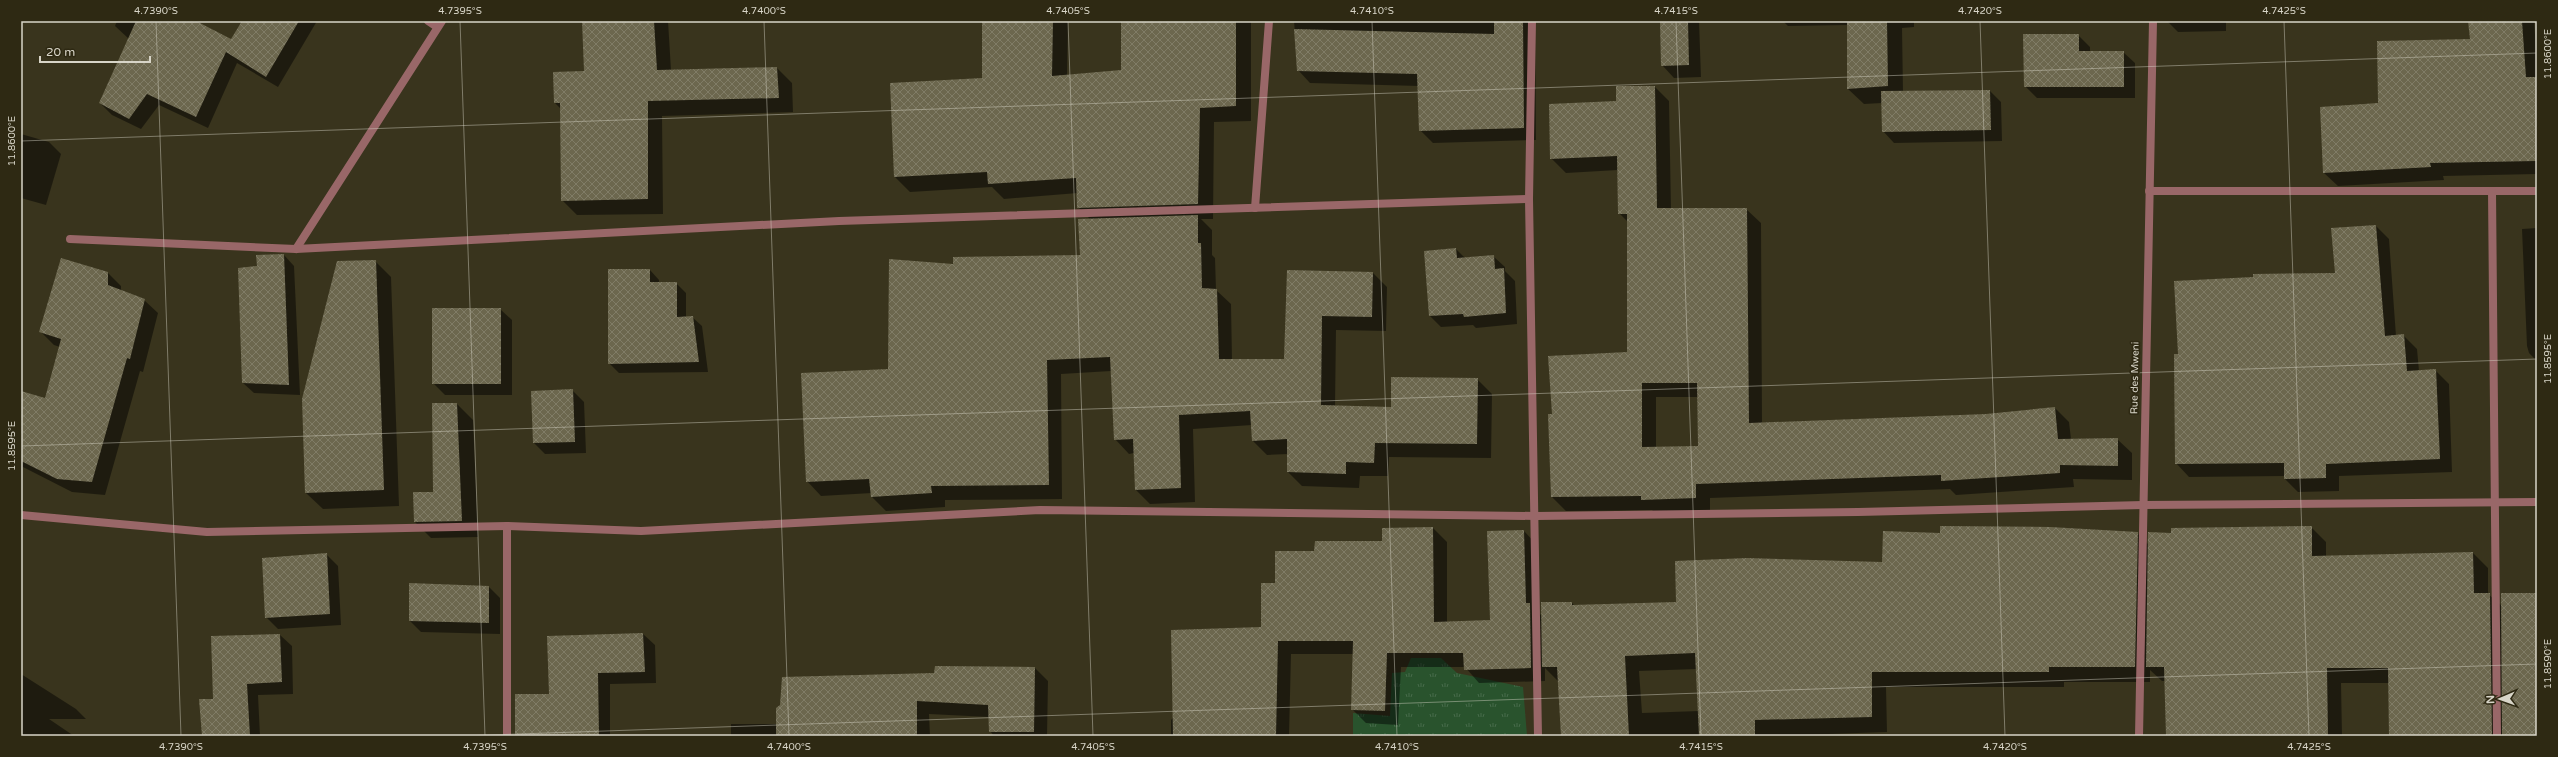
<svg xmlns="http://www.w3.org/2000/svg" width="2558" height="757" font-family="'Varela Round',sans-serif">
	<defs>
		<pattern id="grass-tufts" width="24" height="20" patternUnits="userSpaceOnUse"><rect width="24" height="20" fill="#29532d"/><path d="M3 7l-1-3M5 7V3M7 7l1-3M15 17l-1-3M17 17v-4M19 17l1-3" fill="none" stroke="#476b4a"/></pattern>
		<pattern id="building-cross-hatch" width="8" height="8" patternUnits="userSpaceOnUse"><rect width="8" height="8" fill="#6c674e"/><path d="M0 0l8 8M0 8l8-8" fill="none" stroke="#807c66"/></pattern>
	</defs>
	<rect width="100%" height="100%" fill="#39341d"/>
	<path fill="url(#grass-tufts)" d="M 1411,658 L 1441,658 L 1457,673 L 1523,687 L 1527,736 L 1353,736 L 1353,713 L 1390,716 L 1392,673 L 1405,672 Z"/>
	<g fill="#0007" fill-rule="evenodd">
		<path d="M 117,21 L 193,21 L 231,40 L 243,21 L 317,21 L 278,87 L 237,63 L 208,128 L 159,105 L 141,129 L 112,115 L 100,103 L 129,39 L 115,26 Z"/>
		<path d="M 583,21 L 668,21 L 671,70 L 777,68 L 792,83 L 793,112 L 662,116 L 663,214 L 577,215 L 562,200 L 561,109 L 555,103 L 585,72 Z"/>
		<path d="M 983,21 L 1068,21 L 1067,75 L 1122,71 L 1122,21 L 1251,21 L 1251,121 L 1214,122 L 1213,219 L 1201,219 L 1212,230 L 1212,255 L 1215,258 L 1216,290 L 1231,304 L 1232,360 L 1285,360 L 1288,271 L 1373,273 L 1387,287 L 1386,331 L 1336,330 L 1335,407 L 1392,408 L 1477,379 L 1492,394 L 1491,458 L 1389,457 L 1388,476 L 1360,476 L 1359,488 L 1302,486 L 1288,472 L 1288,454 L 1267,455 L 1253,441 L 1252,425 L 1193,429 L 1195,502 L 1150,504 L 1136,490 L 1134,453 L 1129,454 L 1115,439 L 1111,371 L 1061,374 L 1062,499 L 945,500 L 945,507 L 886,511 L 872,497 L 872,493 L 821,496 L 807,481 L 889,370 L 954,265 L 1081,256 L 1090,219 L 1078,207 L 1078,193 L 1004,199 L 992,187 L 910,192 L 895,177 L 983,79 Z"/>
		<path d="M 1294,21 L 1535,21 L 1536,140 L 1433,143 L 1420,130 L 1419,86 L 1310,83 L 1298,70 Z"/>
		<path d="M 1661,21 L 1699,21 L 1701,77 L 1674,78 L 1662,65 Z"/>
		<path d="M 1783,21 L 1914,21 L 1914,27 L 1902,28 L 1903,92 L 1990,91 L 2001,102 L 2002,141 L 1894,143 L 1883,131 L 1882,103 L 1864,104 L 1848,89 L 1848,25 L 1788,26 Z"/>
		<path d="M 2167,21 L 2226,21 L 2226,31 L 2178,32 Z"/>
		<path d="M 2469,21 L 2534,21 L 2537,62 L 2537,174 L 2443,176 L 2444,180 L 2338,186 L 2324,173 L 2379,104 L 2471,40 Z"/>
		<path d="M 2078,35 L 2090,47 L 2090,52 L 2123,52 L 2135,63 L 2135,98 L 2037,98 L 2025,86 Z"/>
		<path d="M 1655,87 L 1669,101 L 1671,209 L 1746,209 L 1761,223 L 1762,423 L 1986,415 L 2055,408 L 2069,422 L 2071,439 L 2117,439 L 2132,453 L 2132,480 L 2073,479 L 2074,487 L 1956,495 L 1950,489 L 1710,498 L 1710,512 L 1656,514 L 1652,510 L 1566,511 L 1552,497 L 1553,415 L 1628,353 L 1628,222 L 1619,213 L 1618,170 L 1566,173 L 1551,158 L 1617,102 ZM 1656,397 L 1698,397 L 1699,447 L 1656,448 Z"/>
		<path d="M 21,134 L 49,142 L 61,154 L 46,205 L 21,198 Z"/>
		<path d="M 2376,226 L 2389,239 L 2396,336 L 2404,336 L 2417,349 L 2419,371 L 2435,370 L 2449,384 L 2452,472 L 2339,476 L 2339,491 L 2298,492 L 2285,479 L 2285,476 L 2189,477 L 2176,463 L 2179,355 L 2336,274 Z"/>
		<path d="M 2537,228 L 2537,481 L 2536,360 L 2529,353 L 2527,346 L 2522,229 Z"/>
		<path d="M 1456,249 L 1465,258 L 1493,256 L 1505,267 L 1505,271 L 1515,281 L 1517,324 L 1476,328 L 1473,325 L 1441,327 L 1430,316 Z"/>
		<path d="M 284,255 L 294,266 L 300,395 L 254,393 L 243,383 L 258,267 Z"/>
		<path d="M 375,261 L 391,277 L 399,506 L 323,509 L 306,493 Z"/>
		<path d="M 650,270 L 659,280 L 659,283 L 676,283 L 686,293 L 686,317 L 692,317 L 702,326 L 708,372 L 619,373 L 609,363 Z"/>
		<path d="M 108,273 L 121,286 L 121,291 L 144,300 L 158,313 L 143,372 L 140,371 L 105,495 L 72,492 L 23,467 L 21,473 L 21,392 L 45,399 L 60,347 L 54,345 L 41,332 Z"/>
		<path d="M 500,309 L 512,320 L 512,395 L 445,395 L 433,383 Z"/>
		<path d="M 572,390 L 584,402 L 586,453 L 545,454 L 534,443 Z"/>
		<path d="M 457,404 L 473,420 L 478,537 L 431,538 L 415,522 L 434,493 Z"/>
		<path d="M 2311,527 L 2326,542 L 2326,557 L 2473,553 L 2488,568 L 2488,594 L 2502,606 L 2537,594 L 2537,736 L 2390,736 L 2389,683 L 2341,683 L 2342,736 L 2167,736 L 2166,681 L 2162,681 L 2150,670 L 2150,682 L 2064,682 L 2064,687 L 1886,687 L 1887,732 L 1769,736 L 1562,736 L 1559,682 L 1545,668 L 1545,681 L 1479,683 L 1465,667 L 1401,667 L 1398,725 L 1366,723 L 1352,709 L 1354,654 L 1291,654 L 1289,736 L 1171,736 L 1171,720 L 1262,628 L 1276,583 L 1315,552 L 1383,542 L 1433,528 L 1447,542 L 1447,623 L 1491,621 L 1524,531 L 1537,545 L 1539,613 L 1542,616 L 1572,603 L 1575,606 L 1677,603 L 1883,563 L 1941,534 L 2137,533 L 2149,545 L 2172,534 ZM 1697,669 L 1699,711 L 1642,713 L 1639,671 Z"/>
		<path d="M 326,554 L 338,566 L 341,625 L 278,629 L 266,617 Z"/>
		<path d="M 489,587 L 500,598 L 500,634 L 421,632 L 410,621 Z"/>
		<path d="M 643,634 L 655,645 L 656,683 L 610,684 L 610,736 L 516,736 L 551,695 Z"/>
		<path d="M 280,635 L 292,646 L 293,694 L 258,695 L 260,736 L 203,736 L 214,700 L 212,637 Z"/>
		<path d="M 1035,668 L 1048,681 L 1047,736 L 994,736 L 990,731 L 989,717 L 929,714 L 930,736 L 731,736 L 731,724 L 777,724 L 935,674 Z"/>
		<path d="M 21,674 L 76,709 L 86,719 L 49,719 L 74,736 L 21,736 Z"/>
	</g>
	<g fill="url(#building-cross-hatch)" fill-rule="evenodd">
		<path d="M 136,21 L 196,21 L 231,39 L 242,21 L 299,21 L 266,77 L 226,52 L 196,117 L 147,94 L 129,119 L 99,103 Z"/>
		<path d="M 582,21 L 654,21 L 657,70 L 777,67 L 779,98 L 648,101 L 648,199 L 561,201 L 560,103 L 554,103 L 553,72 L 584,71 Z"/>
		<path d="M 982,21 L 1053,21 L 1052,76 L 1121,70 L 1121,21 L 1236,21 L 1236,106 L 1200,108 L 1198,204 L 1077,208 L 1076,178 L 988,184 L 987,172 L 894,177 L 890,83 L 982,78 Z"/>
		<path d="M 1494,21 L 1523,21 L 1524,128 L 1419,131 L 1417,74 L 1297,71 L 1294,29 L 1494,34 Z"/>
		<path d="M 1660,21 L 1688,21 L 1689,65 L 1661,66 Z"/>
		<path d="M 1847,21 L 1887,21 L 1888,86 L 1847,89 Z"/>
		<path d="M 2468,21 L 2522,21 L 2526,77 L 2536,77 L 2536,161 L 2430,163 L 2431,167 L 2323,173 L 2320,107 L 2378,103 L 2377,41 L 2470,39 Z"/>
		<path d="M 2023,34 L 2079,34 L 2079,51 L 2124,51 L 2124,87 L 2024,87 Z"/>
		<path d="M 1616,86 L 1655,86 L 1657,208 L 1747,208 L 1749,423 L 1986,414 L 2055,407 L 2058,439 L 2118,438 L 2118,466 L 2060,465 L 2060,473 L 1941,481 L 1941,475 L 1696,484 L 1696,498 L 1641,500 L 1641,496 L 1551,497 L 1548,414 L 1552,414 L 1548,356 L 1627,352 L 1627,214 L 1618,214 L 1617,156 L 1550,159 L 1549,104 L 1616,101 ZM 1642,383 L 1697,383 L 1698,446 L 1642,447 Z"/>
		<path d="M 1990,90 L 1991,130 L 1882,132 L 1881,91 Z"/>
		<path d="M 1198,215 L 1198,243 L 1201,243 L 1202,288 L 1217,289 L 1219,359 L 1284,359 L 1287,270 L 1373,272 L 1372,317 L 1322,316 L 1321,405 L 1391,407 L 1391,377 L 1478,378 L 1477,444 L 1375,443 L 1374,463 L 1346,462 L 1346,474 L 1287,472 L 1287,439 L 1252,441 L 1250,411 L 1179,415 L 1181,488 L 1135,490 L 1133,439 L 1114,440 L 1110,357 L 1047,360 L 1049,485 L 931,486 L 932,493 L 871,497 L 869,479 L 806,482 L 801,373 L 888,369 L 889,259 L 953,264 L 953,257 L 1080,255 L 1078,219 Z"/>
		<path d="M 2376,225 L 2385,336 L 2404,334 L 2407,371 L 2436,369 L 2440,459 L 2326,464 L 2326,478 L 2284,479 L 2284,463 L 2175,464 L 2174,354 L 2178,354 L 2174,281 L 2253,277 L 2253,274 L 2335,273 L 2331,228 Z"/>
		<path d="M 1456,248 L 1457,258 L 1494,255 L 1495,269 L 1504,268 L 1506,313 L 1464,317 L 1463,314 L 1429,316 L 1424,251 Z"/>
		<path d="M 284,254 L 289,385 L 242,383 L 238,268 L 257,266 L 256,255 Z"/>
		<path d="M 61,258 L 108,272 L 108,285 L 145,299 L 130,359 L 127,358 L 92,482 L 57,479 L 21,461 L 21,391 L 45,398 L 61,339 L 39,332 Z"/>
		<path d="M 376,260 L 384,490 L 305,493 L 302,399 L 337,261 Z"/>
		<path d="M 608,269 L 650,269 L 650,282 L 677,282 L 677,317 L 693,316 L 699,362 L 608,364 Z"/>
		<rect x="432" y="308" width="69" height="76"/>
		<path d="M 573,389 L 575,442 L 533,443 L 531,391 Z"/>
		<path d="M 432,403 L 457,403 L 462,521 L 414,522 L 413,492 L 433,492 Z"/>
		<path d="M 1940,526 L 2050,527 L 2138,532 L 2135,667 L 2049,667 L 2049,672 L 1872,672 L 1872,717 L 1755,720 L 1755,736 L 1699,736 L 1695,653 L 1625,656 L 1629,736 L 1561,736 L 1557,667 L 1542,667 L 1541,602 L 1572,602 L 1572,605 L 1676,602 L 1675,561 L 1747,558 L 1882,562 L 1883,531 L 1940,533 Z"/>
		<path d="M 2312,526 L 2312,556 L 2473,552 L 2474,593 L 2490,593 L 2492,736 L 2389,736 L 2388,668 L 2327,668 L 2328,736 L 2166,736 L 2164,667 L 2146,667 L 2148,532 L 2171,533 L 2171,528 Z"/>
		<path d="M 1433,527 L 1434,622 L 1490,620 L 1487,531 L 1524,530 L 1526,603 L 1530,603 L 1531,668 L 1464,670 L 1463,653 L 1387,653 L 1385,711 L 1351,710 L 1353,641 L 1278,641 L 1276,736 L 1173,736 L 1171,630 L 1261,627 L 1261,583 L 1275,583 L 1275,551 L 1314,551 L 1315,541 L 1382,541 L 1382,528 Z"/>
		<path d="M 327,553 L 330,614 L 265,618 L 262,558 Z"/>
		<path d="M 409,583 L 489,586 L 489,623 L 409,621 Z"/>
		<path d="M 2501,593 L 2537,593 L 2537,736 L 2502,736 Z"/>
		<path d="M 643,633 L 645,672 L 598,673 L 599,736 L 515,736 L 515,694 L 549,694 L 547,636 Z"/>
		<path d="M 280,634 L 282,682 L 247,684 L 250,736 L 202,736 L 199,699 L 213,699 L 211,636 Z"/>
		<path d="M 935,666 L 1035,667 L 1034,732 L 989,732 L 988,705 L 917,701 L 917,736 L 776,736 L 776,708 L 780,705 L 782,677 L 934,673 Z"/>
	</g>
	<g fill="none" stroke-linecap="round" stroke-linejoin="round">
		<g stroke="#996768" stroke-width="8">
			<path d="M 428,21 L 437,27"/>
			<path d="M 1532,21 L 1529,199 L 1538,736"/>
			<path d="M 2149,191 L 2537,191"/>
			<path d="M 2492,191 L 2497,736"/>
			<path d="M 1255,208 L 1269,21"/>
			<path d="M 70,239 L 296,249 L 839,221 L 1529,199"/>
			<path d="M 296,249 L 442,21"/>
			<path d="M 21,515 L 207,532 L 507,526 L 641,531 L 1040,510 L 1536,516 L 1858,512 L 2143,505 L 2537,502"/>
			<path d="M 507,526 L 507,736"/>
			<path d="M 2139,736 L 2153,21"/>
		</g>
	</g>
	<path fill="none" stroke="#d8d5c8" stroke-width="1" stroke-opacity="0.45" d="M 156,21 L 181,736M 460,21 L 485,736M 764,21 L 789,736M 1068,21 L 1093,736M 1372,21 L 1397,736M 1676,21 L 1701,736M 1980,21 L 2005,736M 2284,21 L 2309,736M 21,141 L 2537,53M 21,446 L 2537,359M 461,736 L 2537,664"/>
	<g text-anchor="middle" dominant-baseline="central" stroke-width="3.5" stroke-linejoin="round" paint-order="stroke">
		<g font-size="10" fill="#d8d5c8" stroke="#2e2913">
			<text transform="translate(2135 378) rotate(-89)">Rue des Mweni</text>
		</g>
	</g>
	<rect width="2558" height="757" fill="none" stroke="#2e2913" stroke-width="44"/>
	<g transform="translate(2500 699) rotate(268)" stroke="#2e2913" stroke-width="3" paint-order="stroke">
	<path d="M0-3L7 15L0 10L-7 15Z" fill="#d8d5c8"/>
	<text y="-6" font-size="11" font-weight="bold" text-anchor="middle" fill="#d8d5c8">N</text>
	</g>
	<path d="M40 56v6h110v-6" fill="none" stroke="#d8d5c8" stroke-width="2"/>
	<text x="46" y="56" font-size="12" fill="#d8d5c8" stroke="#2e2913" stroke-width="3" paint-order="stroke">20 m</text>
	<rect x="22" y="22" width="2514" height="713" fill="none" stroke="#d8d5c8" stroke-width="1.5"/>
	<g font-size="10" text-anchor="middle" fill="#d8d5c8">
		<text x="156" y="14">4.7390°S</text>
		<text x="460" y="14">4.7395°S</text>
		<text x="764" y="14">4.7400°S</text>
		<text x="1068" y="14">4.7405°S</text>
		<text x="1372" y="14">4.7410°S</text>
		<text x="1676" y="14">4.7415°S</text>
		<text x="1980" y="14">4.7420°S</text>
		<text x="2284" y="14">4.7425°S</text>
		<text transform="translate(2547 54) rotate(-90)" y="4">11.8600°E</text>
		<text transform="translate(11 141) rotate(-90)" y="4">11.8600°E</text>
		<text transform="translate(2547 359) rotate(-90)" y="4">11.8595°E</text>
		<text transform="translate(11 446) rotate(-90)" y="4">11.8595°E</text>
		<text transform="translate(2547 664) rotate(-90)" y="4">11.8590°E</text>
		<text x="181" y="750">4.7390°S</text>
		<text x="485" y="750">4.7395°S</text>
		<text x="789" y="750">4.7400°S</text>
		<text x="1093" y="750">4.7405°S</text>
		<text x="1397" y="750">4.7410°S</text>
		<text x="1701" y="750">4.7415°S</text>
		<text x="2005" y="750">4.7420°S</text>
		<text x="2309" y="750">4.7425°S</text>
	</g>
</svg>
